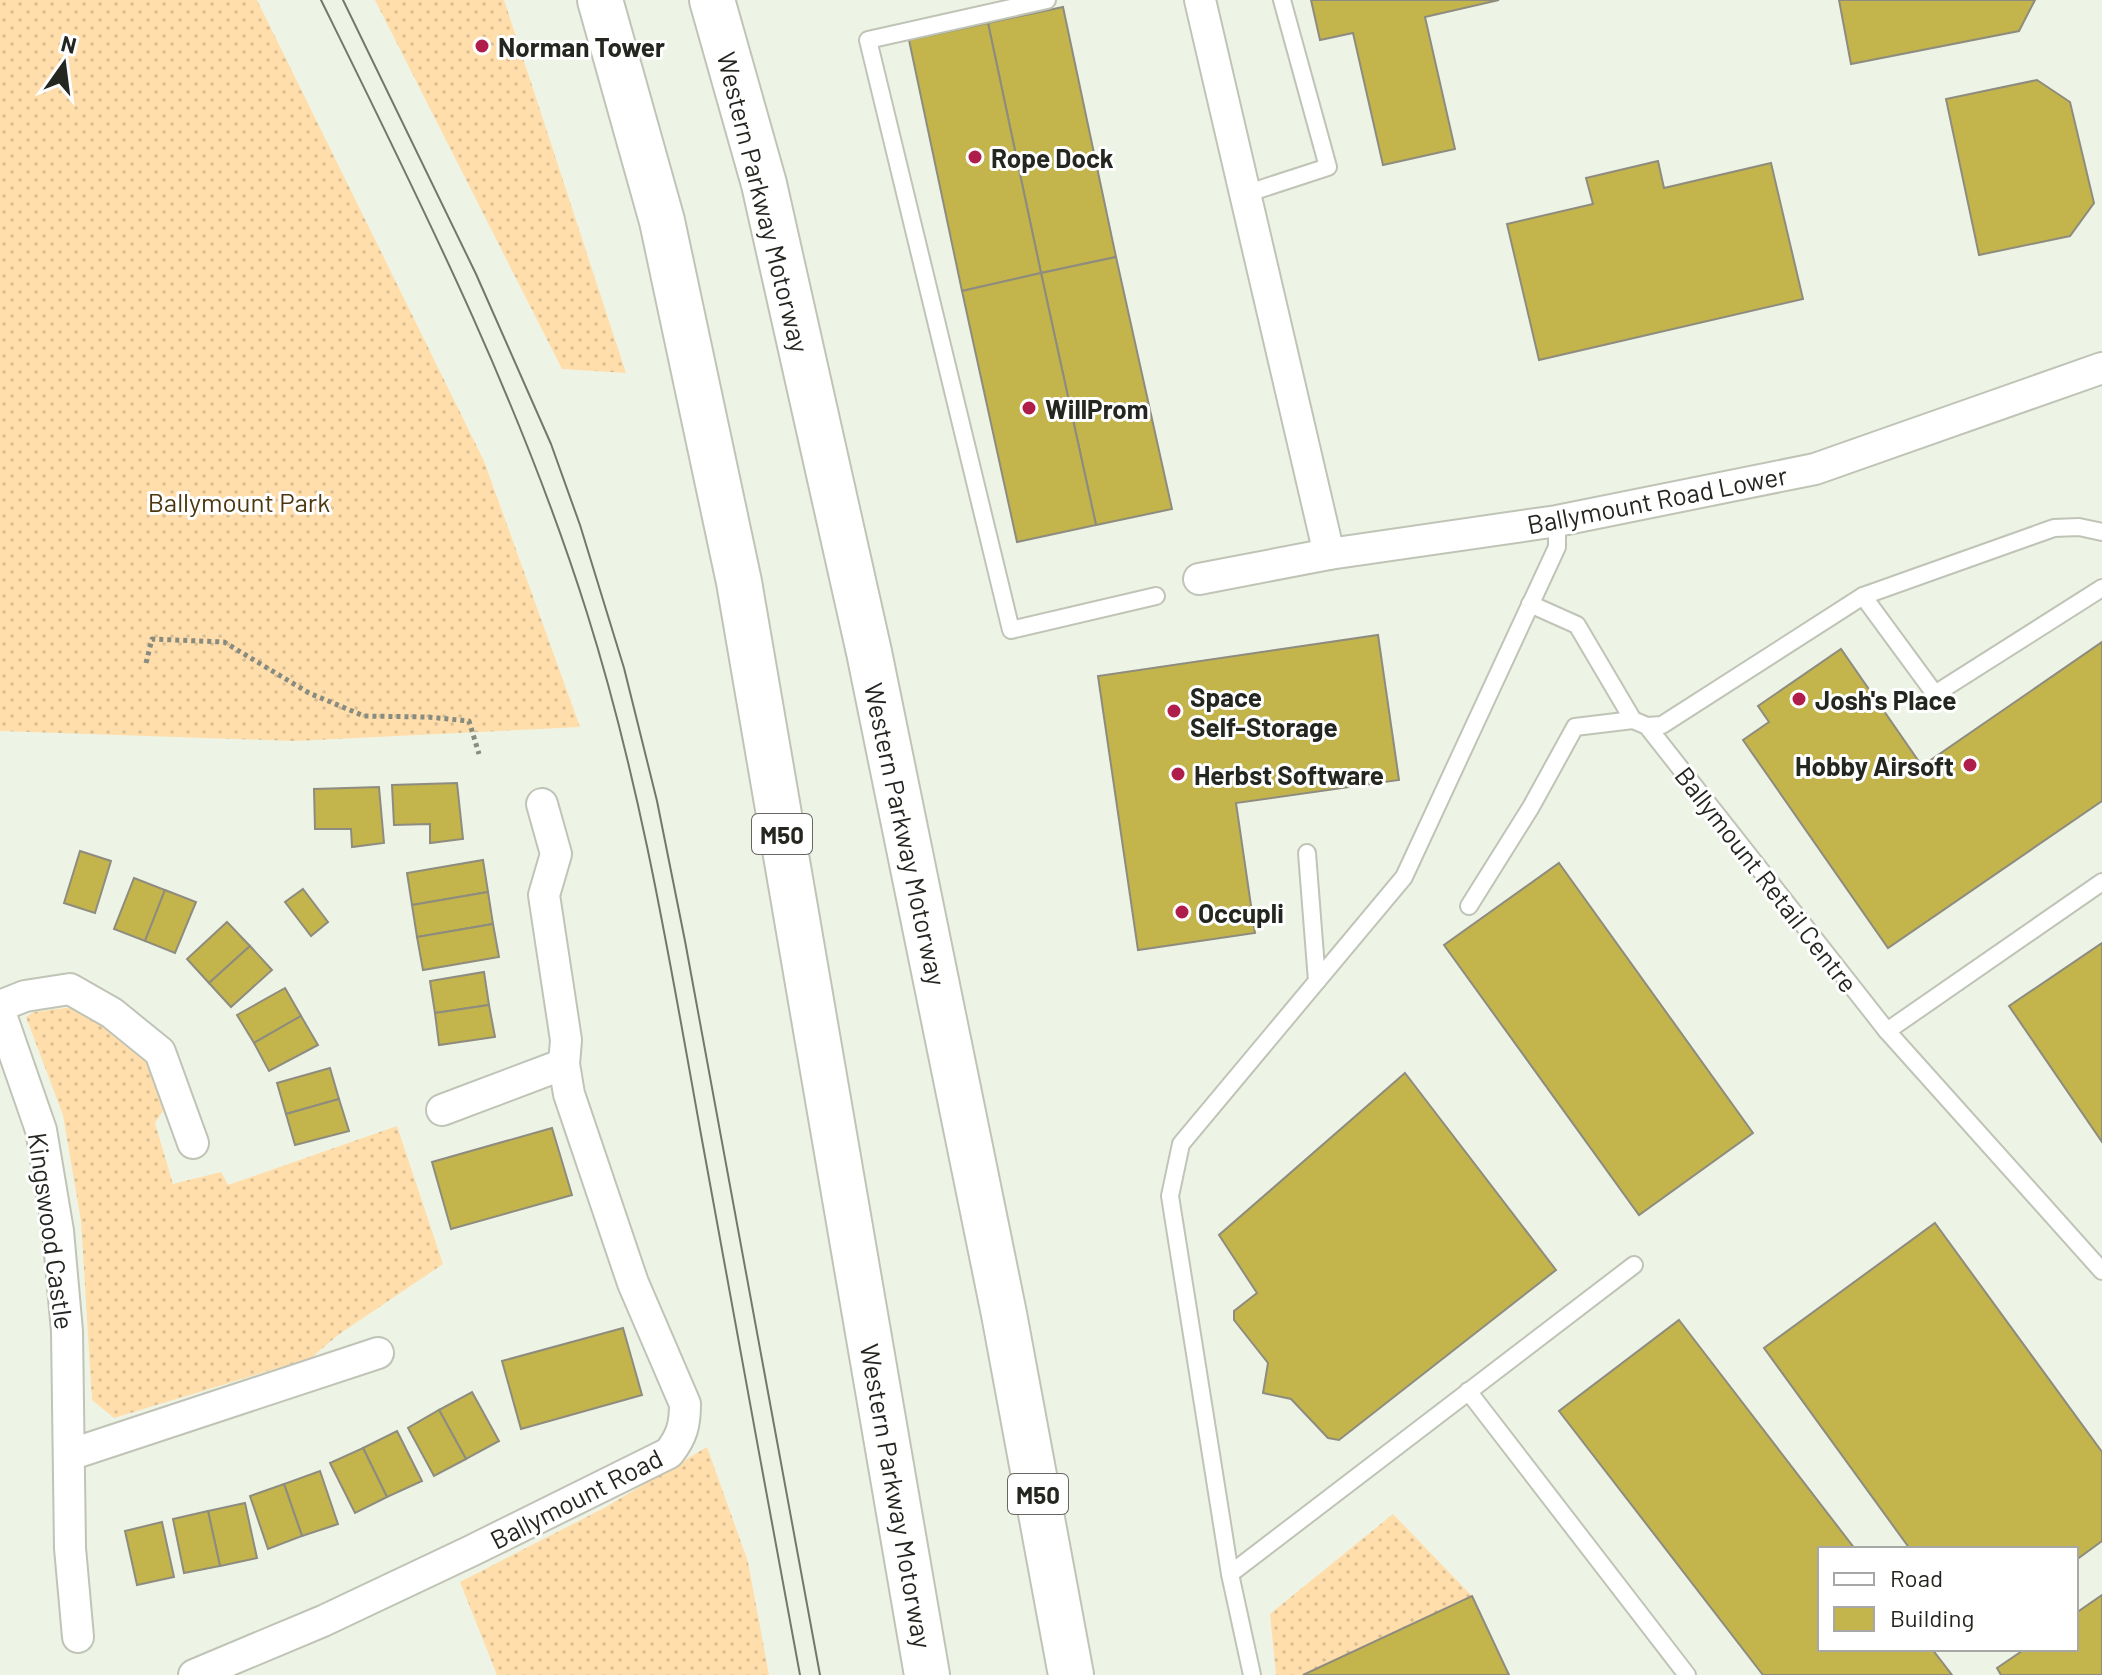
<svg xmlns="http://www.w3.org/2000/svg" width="2102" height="1675" font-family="Barlow,sans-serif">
	<defs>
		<pattern id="grass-dots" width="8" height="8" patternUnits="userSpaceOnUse" patternTransform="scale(2)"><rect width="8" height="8" fill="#ffdeab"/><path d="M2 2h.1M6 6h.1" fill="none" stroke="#dabe93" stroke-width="1.8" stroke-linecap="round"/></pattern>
	</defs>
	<rect width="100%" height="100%" fill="#eef4e5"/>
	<g fill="url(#grass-dots)">
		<path d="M 0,0 L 257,0 L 484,461 L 580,727 L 295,741 L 0,731 Z"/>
		<path d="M 375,0 L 504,0 L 626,373 L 562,369 Z"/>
		<path d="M 73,1007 L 106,1022 L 147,1060 L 163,1111 L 155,1123 L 173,1184 L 221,1172 L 228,1185 L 397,1126 L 443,1264 L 338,1335 L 311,1358 L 114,1418 L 92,1400 L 81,1221 L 63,1115 L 26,1017 L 34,1012 Z"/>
		<path d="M 707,1447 L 748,1562 L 769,1675 L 497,1675 L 460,1582 L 604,1508 Z"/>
		<path d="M 1393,1514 L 1472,1596 L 1303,1675 L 1276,1675 L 1270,1614 Z"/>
	</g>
	<g fill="#c3b44c" stroke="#8e8c7e" stroke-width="2">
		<path d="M 1311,0 L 1499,0 L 1425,17 L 1455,149 L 1383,165 L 1353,33 L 1320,40 Z"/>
		<path d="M 1839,0 L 2035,0 L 2019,31 L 1851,64 Z"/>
		<path d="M 1063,7 L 1116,257 L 1041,273 L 988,23 Z"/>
		<path d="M 988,23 L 1041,273 L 962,291 L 909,40 Z"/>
		<path d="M 2037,80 L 2070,102 L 2094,203 L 2070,236 L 1979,255 L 1946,99 Z"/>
		<path d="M 1658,161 L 1664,188 L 1771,163 L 1803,299 L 1539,360 L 1507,224 L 1593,204 L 1586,178 Z"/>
		<path d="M 1116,257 L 1172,509 L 1096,525 L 1041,273 Z"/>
		<path d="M 1041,273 L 1096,525 L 1017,542 L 962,291 Z"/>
		<path d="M 1378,635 L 1399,780 L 1236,803 L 1255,933 L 1138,950 L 1098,676 Z"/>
		<path d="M 2102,642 L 2102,801 L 1888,948 L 1743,740 L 1769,722 L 1758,706 L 1841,649 L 1922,766 Z"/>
		<path d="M 457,783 L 463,839 L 430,843 L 430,824 L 394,825 L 392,785 Z"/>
		<path d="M 379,787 L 384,843 L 352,847 L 351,829 L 315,829 L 314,789 Z"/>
		<path d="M 80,851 L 111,861 L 95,913 L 64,903 Z"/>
		<path d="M 483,860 L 488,892 L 412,905 L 407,873 Z"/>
		<path d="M 1559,863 L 1753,1133 L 1639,1215 L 1444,945 Z"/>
		<path d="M 134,878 L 165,890 L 145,941 L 114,929 Z"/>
		<path d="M 303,889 L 328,922 L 311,936 L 285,902 Z"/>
		<path d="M 165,890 L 196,902 L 175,953 L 145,941 Z"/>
		<path d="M 488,892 L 493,924 L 417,937 L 412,905 Z"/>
		<path d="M 227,922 L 250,946 L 209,983 L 187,959 Z"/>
		<path d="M 493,924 L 499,957 L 423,970 L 417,937 Z"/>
		<path d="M 2102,943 L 2102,1142 L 2009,1006 Z"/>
		<path d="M 250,946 L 272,970 L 231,1007 L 209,983 Z"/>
		<path d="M 484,972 L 489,1005 L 435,1013 L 430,981 Z"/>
		<path d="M 285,988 L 301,1016 L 254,1043 L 237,1015 Z"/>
		<path d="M 489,1005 L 495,1037 L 439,1045 L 435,1013 Z"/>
		<path d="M 301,1016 L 318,1045 L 269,1071 L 254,1043 Z"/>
		<path d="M 330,1068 L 339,1099 L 286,1114 L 277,1083 Z"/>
		<path d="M 1405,1073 L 1556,1270 L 1339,1440 L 1328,1438 L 1291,1399 L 1263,1393 L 1268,1363 L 1234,1320 L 1234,1311 L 1257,1293 L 1219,1235 Z"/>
		<path d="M 339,1099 L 349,1131 L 295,1145 L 286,1114 Z"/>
		<path d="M 552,1128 L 572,1195 L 451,1229 L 432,1162 Z"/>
		<path d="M 1935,1223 L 2102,1452 L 2102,1541 L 2076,1560 L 2076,1549 L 1910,1549 L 1764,1348 Z"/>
		<path d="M 1679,1320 L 1855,1549 L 1820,1549 L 1820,1649 L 1932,1649 L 1952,1675 L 1763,1675 L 1559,1411 Z"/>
		<path d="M 623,1328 L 642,1395 L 521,1429 L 502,1361 Z"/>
		<path d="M 472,1392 L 499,1441 L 466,1459 L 439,1410 Z"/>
		<path d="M 439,1410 L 466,1459 L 434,1476 L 408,1428 Z"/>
		<path d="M 397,1431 L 422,1481 L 387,1497 L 363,1448 Z"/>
		<path d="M 363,1448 L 387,1497 L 355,1513 L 330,1463 Z"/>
		<path d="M 320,1471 L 338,1524 L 302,1536 L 284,1484 Z"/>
		<path d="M 284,1484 L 302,1536 L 268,1549 L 250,1496 Z"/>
		<path d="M 245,1503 L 257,1558 L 220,1566 L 208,1511 Z"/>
		<path d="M 208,1511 L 220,1566 L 184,1573 L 173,1519 Z"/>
		<path d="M 162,1522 L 174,1577 L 137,1585 L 125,1531 Z"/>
		<path d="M 2102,1595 L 2102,1675 L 2001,1675 L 1997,1668 L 2025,1649 L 2076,1649 L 2076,1613 Z"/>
		<path d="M 1472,1596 L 1509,1675 L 1303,1675 Z"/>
	</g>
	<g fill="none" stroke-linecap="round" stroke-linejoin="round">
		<defs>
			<g id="lane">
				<path d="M 1047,0 L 868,40 L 1011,630 L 1156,596"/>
				<path d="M 1245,194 L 1328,167 L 1282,0"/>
				<path d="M 1863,596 L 1935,694 L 2102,588"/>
				<path d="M 1530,604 L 1577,625 L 1633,720 L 1647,726 L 1887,1031 L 2102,1271"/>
				<path d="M 1647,726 L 1662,725 L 1863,596 L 2054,528 L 2079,527 L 2102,532"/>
				<path d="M 1307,853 L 1317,981"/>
				<path d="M 1469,906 L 1531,807 L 1575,727 L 1633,720"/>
				<path d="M 1887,1031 L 2102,882"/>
				<path d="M 1468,1391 L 1687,1675"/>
				<path d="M 1230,1574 L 1634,1265"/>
				<path d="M 1252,1675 L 1230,1574 L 1170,1196 L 1181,1144 L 1404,877 L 1557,547 L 1557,521"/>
			</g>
			<g id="street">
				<path d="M 1200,0 L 1329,554"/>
				<path d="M 1199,579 L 1329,554 L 1557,521 L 1815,469 L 2102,368"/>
				<path d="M 0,1006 L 25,996 L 70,989 L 112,1013 L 160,1052 L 193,1143"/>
				<path d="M 0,1012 L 41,1130 L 58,1231 L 67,1331 L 70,1548 L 78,1637"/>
				<path d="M 442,1110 L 564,1064"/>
				<path d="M 69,1455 L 378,1353"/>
				<path d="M 194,1675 L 323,1621 L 471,1551 L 669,1453 C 682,1436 685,1425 685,1404 L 633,1283 L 569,1094 L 564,1064 L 566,1040 L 544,895 L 556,854 L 542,804"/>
			</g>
			<g id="highway">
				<path d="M 600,0 L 662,221 L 739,582 L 927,1675"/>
				<path d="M 712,0 L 764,184 L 869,652 L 1004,1314 L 1071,1675"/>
			</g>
		</defs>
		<use href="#lane" stroke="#bfc4b6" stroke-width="20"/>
		<use href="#street" stroke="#bfc4b6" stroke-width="34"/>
		<use href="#highway" stroke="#bfc4b6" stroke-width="48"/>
		<path stroke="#878b80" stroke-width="5" stroke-dasharray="4 4" stroke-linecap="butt" d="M 146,663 L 152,639 L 224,642 L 309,693 L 364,716 L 428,717 L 469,721 L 479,754"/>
		<use href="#lane" stroke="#fff" stroke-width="16"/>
		<use href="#street" stroke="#fff" stroke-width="30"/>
		<use href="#highway" stroke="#fff" stroke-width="44"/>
		<g stroke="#73776d" stroke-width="2">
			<path d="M 321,0 C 420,201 520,400 587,613 C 640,781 669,956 700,1129 C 732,1311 767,1493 800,1675"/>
			<path d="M 343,0 L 476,274 L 551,444 L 580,525 L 624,668 L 657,801 L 685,941 L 820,1675"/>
		</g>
	</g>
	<g fill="#af1d4a" stroke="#fff" stroke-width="3">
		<circle cx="482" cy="46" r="8"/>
		<circle cx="975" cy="157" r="8"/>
		<circle cx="1029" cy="408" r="8"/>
		<circle cx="1799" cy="699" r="8"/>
		<circle cx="1174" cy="711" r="8"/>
		<circle cx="1970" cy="765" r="8"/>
		<circle cx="1178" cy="774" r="8"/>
		<circle cx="1182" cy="912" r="8"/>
	</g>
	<g text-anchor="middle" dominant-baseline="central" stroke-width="6" stroke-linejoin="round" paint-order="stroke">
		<g fill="#fff" stroke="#666763" stroke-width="2">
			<rect x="752" y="814" width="60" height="40" rx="6"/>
			<rect x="1008" y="1474" width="60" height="40" rx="6"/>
		</g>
		<g font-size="24" font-weight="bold" fill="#242620">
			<text x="782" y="834">M50</text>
			<text x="1038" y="1494">M50</text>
		</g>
		<g font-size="26" font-weight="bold" fill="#242620" stroke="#fff" text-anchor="start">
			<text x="498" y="46">Norman Tower</text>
			<text x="991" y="157">Rope Dock</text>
			<text x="1045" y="408">WillProm</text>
			<text x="1190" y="696">Space<tspan x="1190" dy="30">Self-Storage</tspan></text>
			<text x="1815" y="699">Josh's Place</text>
			<text x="1954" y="765" text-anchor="end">Hobby Airsoft</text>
			<text x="1194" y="774">Herbst Software</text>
			<text x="1198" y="912">Occupli</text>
		</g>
		<g font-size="26" fill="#242620" stroke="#fff">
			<text transform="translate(764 202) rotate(76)">Western Parkway Motorway</text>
			<text transform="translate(1657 499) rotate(-11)">Ballymount Road Lower</text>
			<text transform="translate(906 834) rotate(78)">Western Parkway Motorway</text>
			<text transform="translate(1767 879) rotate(52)">Ballymount Retail Centre</text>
			<text transform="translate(52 1231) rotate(82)">Kingswood Castle</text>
			<text transform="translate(897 1496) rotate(80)">Western Parkway Motorway</text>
			<text transform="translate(576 1498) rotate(-27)">Ballymount Road</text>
		</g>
		<g font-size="26" fill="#4c360e" stroke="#fff">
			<text x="239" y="501">Ballymount Park</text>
		</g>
	</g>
	<rect x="1818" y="1547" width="260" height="104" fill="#ffffff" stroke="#a7a8a6" stroke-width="2"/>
	<rect x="1834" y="1573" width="40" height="12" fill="#ffffff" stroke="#a7a8a6" stroke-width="2"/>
	<text x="1890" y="1587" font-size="24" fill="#242620">Road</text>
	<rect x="1834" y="1607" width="40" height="24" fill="#c3b44c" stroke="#a7a8a6" stroke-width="2"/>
	<text x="1890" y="1627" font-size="24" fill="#242620">Building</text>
	<g transform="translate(64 64) rotate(14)" stroke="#ffffff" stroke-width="6" paint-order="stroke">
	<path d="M0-6L14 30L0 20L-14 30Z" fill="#242620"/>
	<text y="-12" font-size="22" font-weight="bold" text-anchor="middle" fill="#242620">N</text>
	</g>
</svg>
